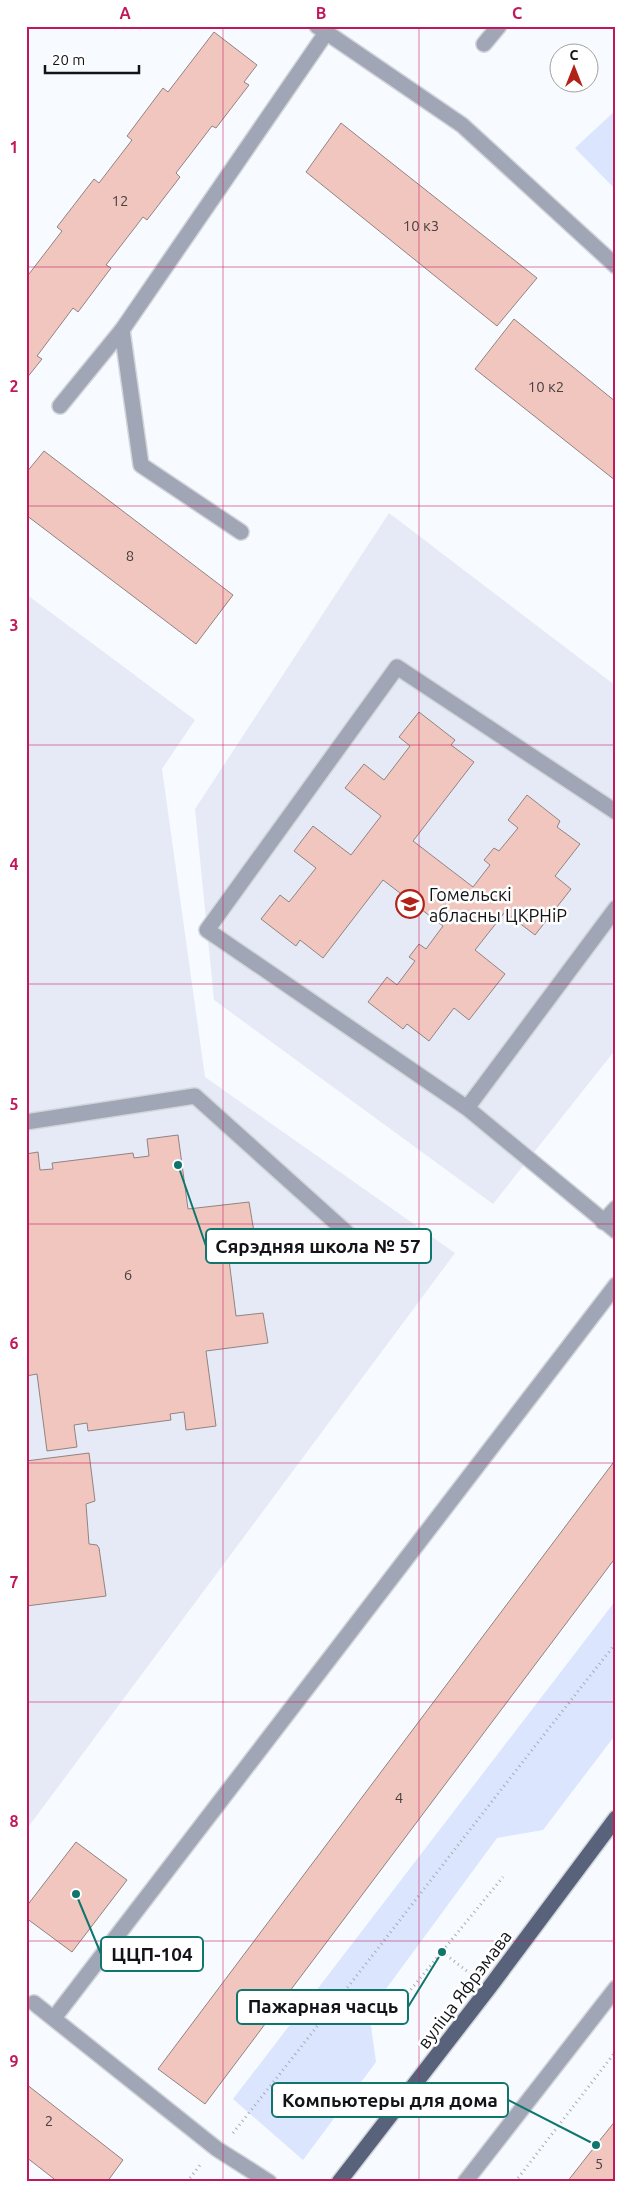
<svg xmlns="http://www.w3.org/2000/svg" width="642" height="2208" font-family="Ubuntu,sans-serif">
	<rect width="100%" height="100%" fill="#f7faff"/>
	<g fill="#e5eaf6">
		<path d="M 389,513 L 616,686 L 616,1049 L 493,1204 L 214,1000 L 195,809 Z"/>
		<path d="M 26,594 L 195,720 L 162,769 L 205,1077 L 455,1253 L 26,1830 Z"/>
	</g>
	<g fill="#dbe5fd">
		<path d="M 616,110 L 616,190 L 575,148 Z"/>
		<path d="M 616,1600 L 616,1734 L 543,1830 L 497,1838 L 369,2012 L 376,2062 L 303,2160 L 233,2099 Z"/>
	</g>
	<g fill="#f1c6bf" stroke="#928381">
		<path d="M 214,32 L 257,65 L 244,82 L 249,85 L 216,128 L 212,126 L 176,173 L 180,177 L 147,220 L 143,217 L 106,265 L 111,268 L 78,312 L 73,308 L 37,356 L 42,359 L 26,379 L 26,272 L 29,274 L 62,231 L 57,227 L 94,179 L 99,183 L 132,140 L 127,136 L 163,88 L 168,92 Z"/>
		<path d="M 341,123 L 537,278 L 497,326 L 306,172 Z"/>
		<path d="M 514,319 L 616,402 L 616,481 L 475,369 Z"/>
		<path d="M 44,451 L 233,595 L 196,644 L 26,515 L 26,473 Z"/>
		<path d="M 419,712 L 455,740 L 451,745 L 474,762 L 413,841 L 473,887 L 490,865 L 484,860 L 494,848 L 499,851 L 518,828 L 508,820 L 527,795 L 560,821 L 557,827 L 580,844 L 555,876 L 571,889 L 535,935 L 505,912 L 475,950 L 505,974 L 469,1020 L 454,1008 L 429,1041 L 407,1024 L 403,1029 L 368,1002 L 387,977 L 397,985 L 415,961 L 409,957 L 419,944 L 426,949 L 443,926 L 383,880 L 323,958 L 300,940 L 296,946 L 261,919 L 280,895 L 289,902 L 316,868 L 294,851 L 313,826 L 351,855 L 381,816 L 345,788 L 364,764 L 384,780 L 410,746 L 399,737 Z"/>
		<path d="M 178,1135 L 188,1209 L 249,1202 L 254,1232 L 226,1236 L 236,1316 L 263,1313 L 268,1343 L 206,1351 L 216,1426 L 186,1430 L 184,1412 L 170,1414 L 171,1420 L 88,1431 L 87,1423 L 74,1425 L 77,1447 L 47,1451 L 37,1374 L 26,1376 L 26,1154 L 38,1152 L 40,1170 L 53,1169 L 52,1163 L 133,1153 L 134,1158 L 149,1156 L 147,1139 Z"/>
		<path d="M 89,1453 L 95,1501 L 86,1504 L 89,1544 L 97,1545 L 99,1548 L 106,1596 L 26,1606 L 26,1461 Z"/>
		<path d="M 616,1459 L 616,1557 L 205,2104 L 158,2069 Z"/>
		<path d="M 76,1842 L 127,1880 L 72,1952 L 26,1918 L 26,1907 Z"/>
		<path d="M 26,2084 L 123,2160 L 107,2182 L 58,2182 L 26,2157 Z"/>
		<path d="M 616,2120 L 616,2182 L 567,2182 L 596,2145 Z"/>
	</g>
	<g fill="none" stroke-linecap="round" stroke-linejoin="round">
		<defs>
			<g id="minor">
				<path d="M 317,26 L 462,125 L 616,266"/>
				<path d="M 484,44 L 499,26"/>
				<path d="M 122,330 L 141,465 L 241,532"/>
				<path d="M 60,406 L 122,330 L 326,33"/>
				<path d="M 616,812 L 397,667 L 207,930 L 467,1108 L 616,1231"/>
				<path d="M 467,1108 L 616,908"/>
				<path d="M 26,1122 L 195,1096 L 365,1249"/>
				<path d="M 603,1222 L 616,1208"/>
				<path d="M 34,2003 L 217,2149 L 269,2182"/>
				<path d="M 54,2018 L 616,1285"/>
				<path d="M 465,2182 L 616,1988"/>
			</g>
			<path id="major" d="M 339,2182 L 489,1988 L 616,1818"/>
		</defs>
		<use href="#minor" stroke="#d2d5da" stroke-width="18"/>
		<use href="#major" stroke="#d2d5da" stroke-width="18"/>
		<g stroke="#a8abaf" stroke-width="3" stroke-dasharray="1 4" stroke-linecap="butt">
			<path d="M 442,1952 L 471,1974"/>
			<path d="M 395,2009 L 503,1877"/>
			<path d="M 233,2133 C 362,1971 487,1806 616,1643"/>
			<path d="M 187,2182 L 200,2165"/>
			<path d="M 515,2182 L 616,2051"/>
		</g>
		<use href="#minor" stroke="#a0a6b5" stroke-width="15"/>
		<use href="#major" stroke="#58627b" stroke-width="15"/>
	</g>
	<path fill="none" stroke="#c2185b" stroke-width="1" stroke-opacity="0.55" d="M 223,26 L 223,2182M 419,26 L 419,2182M 26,267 L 616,267M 26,506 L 616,506M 26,745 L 616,745M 26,984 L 616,984M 26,1224 L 616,1224M 26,1463 L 616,1463M 26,1702 L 616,1702M 26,1941 L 616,1941"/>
	<defs>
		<symbol id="school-ring" viewBox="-11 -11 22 22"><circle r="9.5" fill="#fff" stroke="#b12218" stroke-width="1.5"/><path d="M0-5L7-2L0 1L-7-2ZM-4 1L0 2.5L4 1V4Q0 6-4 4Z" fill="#b12218"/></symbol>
	</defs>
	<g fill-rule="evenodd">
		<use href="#school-ring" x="394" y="888" width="32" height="32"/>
	</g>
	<g text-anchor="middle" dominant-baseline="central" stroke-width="5" stroke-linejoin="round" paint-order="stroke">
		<g font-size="15" fill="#4a4042">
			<text x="120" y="200">12</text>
			<text x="421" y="225">10 к3</text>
			<text x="546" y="386">10 к2</text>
			<text x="130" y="555">8</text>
			<text x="128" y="1274">6</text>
			<text x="399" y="1797">4</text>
			<text x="49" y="2120">2</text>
			<text x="599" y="2163">5</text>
		</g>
		<g font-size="18" fill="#121418" stroke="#fff" text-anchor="start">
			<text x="429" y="894">Гомельскі<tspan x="429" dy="21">абласны ЦКРНіР</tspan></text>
		</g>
		<g font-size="18" fill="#121418" stroke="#fff">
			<text transform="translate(464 1989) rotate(-53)">вуліца Яфрэмава</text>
		</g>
	</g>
	<path fill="none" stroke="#0f766e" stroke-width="2" d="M178 1165L206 1246M76 1894L101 1954M442 1952L408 2007M596 2145L508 2100"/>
	<g fill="#0f766e" stroke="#fff" stroke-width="2">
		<circle cx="178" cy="1165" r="5"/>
		<circle cx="76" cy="1894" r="5"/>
		<circle cx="442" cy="1952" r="5"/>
		<circle cx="596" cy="2145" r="5"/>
	</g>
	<g fill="#fff" stroke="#0f766e" stroke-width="2">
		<rect x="206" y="1229" width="225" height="34" rx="5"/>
		<rect x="101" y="1937" width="102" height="34" rx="5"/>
		<rect x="237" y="1990" width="171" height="34" rx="5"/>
		<rect x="272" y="2083" width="236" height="34" rx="5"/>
	</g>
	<g font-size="19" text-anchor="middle" font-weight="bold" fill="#121418">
		<text x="318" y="1253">Сярэдняя школа № 57</text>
		<text x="152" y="1961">ЦЦП-104</text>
		<text x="323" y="2013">Пажарная часць</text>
		<text x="390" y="2107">Компьютеры для дома</text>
	</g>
	<rect width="642" height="2208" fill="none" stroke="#ffffff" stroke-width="55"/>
	<g transform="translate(574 68)"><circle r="24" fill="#ffffff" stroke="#a0a1a3"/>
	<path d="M0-4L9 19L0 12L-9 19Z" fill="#b12218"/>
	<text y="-8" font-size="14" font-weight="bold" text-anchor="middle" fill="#121418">С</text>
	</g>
	<path d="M45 65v8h94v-8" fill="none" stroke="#121418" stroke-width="2.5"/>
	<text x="52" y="65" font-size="15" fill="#121418" stroke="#ffffff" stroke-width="4" paint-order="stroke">20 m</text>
	<rect x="28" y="28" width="586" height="2152" fill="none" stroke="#c2185b" stroke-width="2"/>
	<g font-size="16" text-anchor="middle" font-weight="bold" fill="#c2185b">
		<text x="125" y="19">A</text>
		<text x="321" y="19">B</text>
		<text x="517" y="19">C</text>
		<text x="14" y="153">1</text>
		<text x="14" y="392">2</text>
		<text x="14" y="631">3</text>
		<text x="14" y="870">4</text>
		<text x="14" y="1110">5</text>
		<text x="14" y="1349">6</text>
		<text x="14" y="1588">7</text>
		<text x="14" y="1827">8</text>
		<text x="14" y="2067">9</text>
	</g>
</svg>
